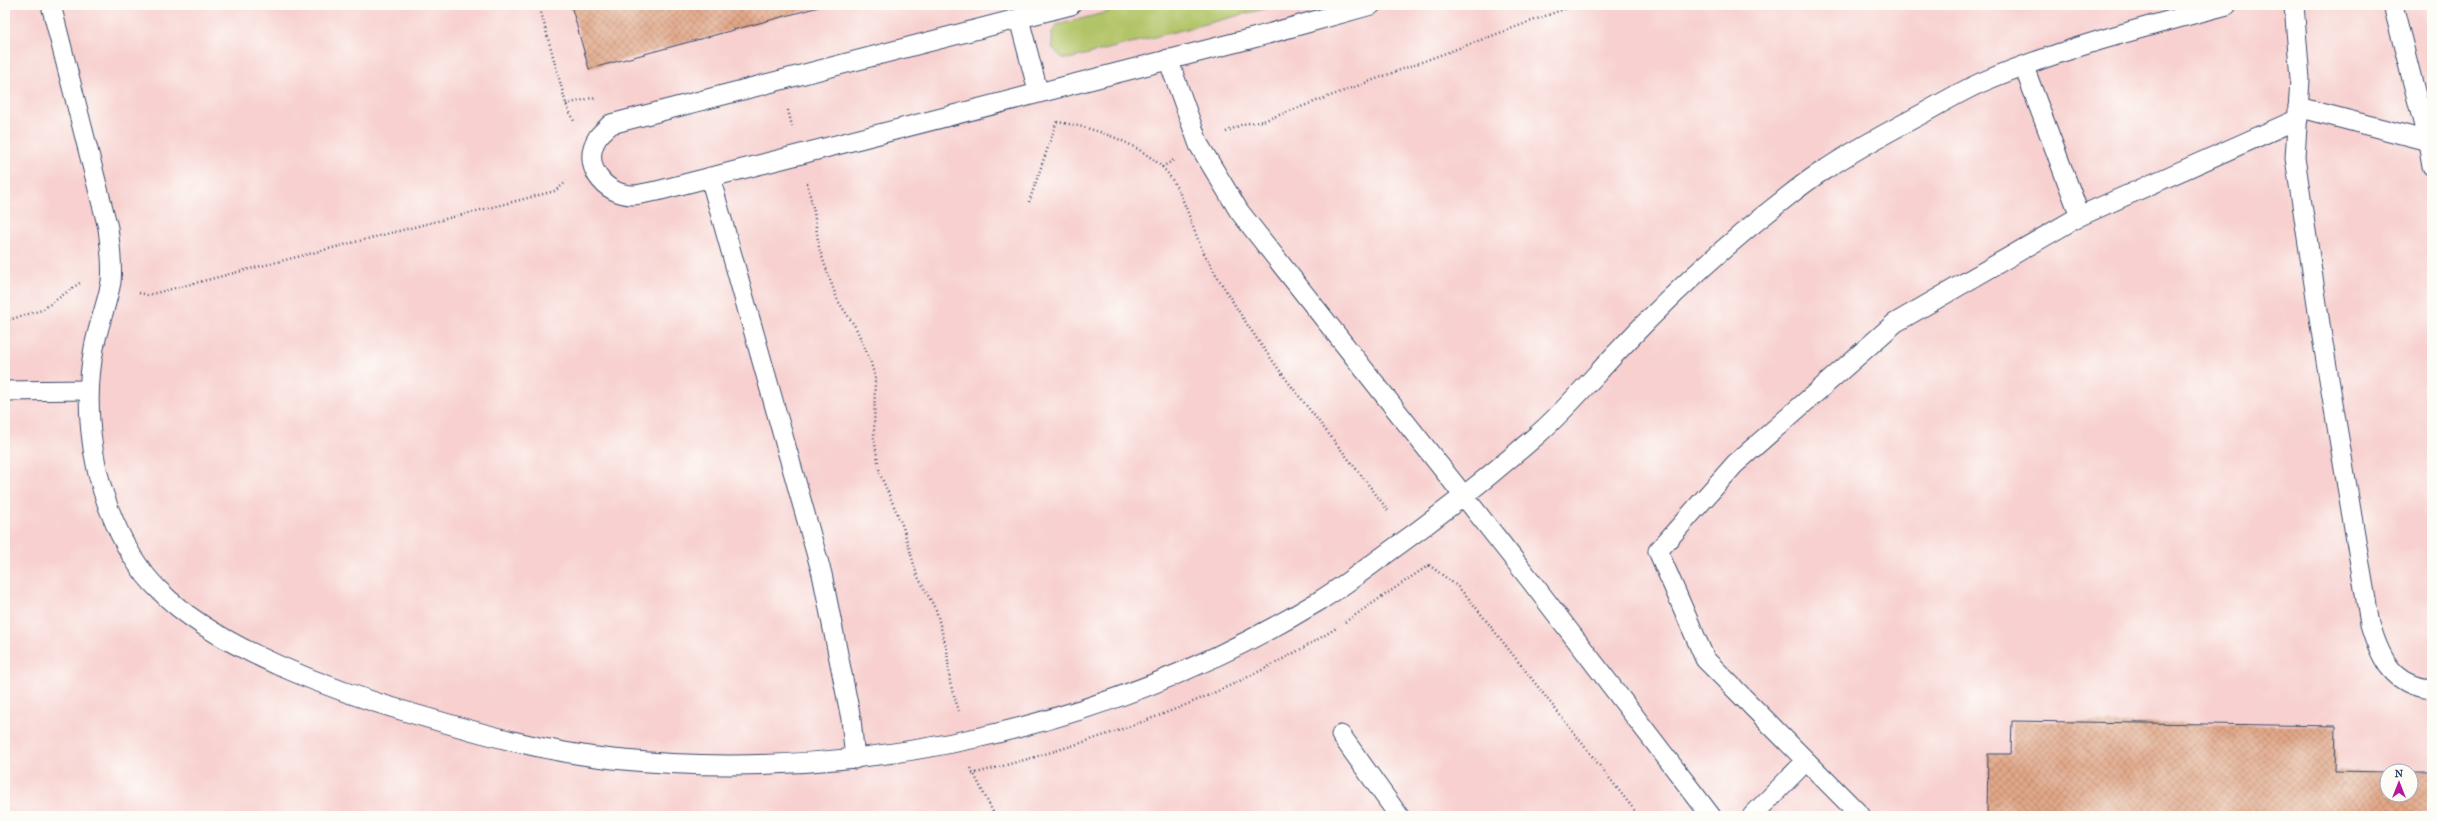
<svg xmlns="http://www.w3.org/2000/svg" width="2437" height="821" viewBox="0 0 2437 821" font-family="'IM FELL French Canon',serif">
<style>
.built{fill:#f7d0cf;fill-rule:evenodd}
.grass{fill:#b2c468;stroke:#667a63}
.building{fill:url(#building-cross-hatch)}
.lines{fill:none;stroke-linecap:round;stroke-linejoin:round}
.lane-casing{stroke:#39496c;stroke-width:21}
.path{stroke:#39496c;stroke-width:2.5;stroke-dasharray:1 3;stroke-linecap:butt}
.lane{stroke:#fff;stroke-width:19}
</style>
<defs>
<pattern id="building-cross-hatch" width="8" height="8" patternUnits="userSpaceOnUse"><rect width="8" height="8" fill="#e2a788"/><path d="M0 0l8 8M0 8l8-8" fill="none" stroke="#b68872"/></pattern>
</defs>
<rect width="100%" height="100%" fill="#fdfcf7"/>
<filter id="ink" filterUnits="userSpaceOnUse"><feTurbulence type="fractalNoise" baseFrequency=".025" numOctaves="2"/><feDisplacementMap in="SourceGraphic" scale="8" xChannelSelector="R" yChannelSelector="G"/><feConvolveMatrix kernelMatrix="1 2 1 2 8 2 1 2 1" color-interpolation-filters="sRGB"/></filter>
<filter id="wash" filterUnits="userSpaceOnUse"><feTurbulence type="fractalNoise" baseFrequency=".012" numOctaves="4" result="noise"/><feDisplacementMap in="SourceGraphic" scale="16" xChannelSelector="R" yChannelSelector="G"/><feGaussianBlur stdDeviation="0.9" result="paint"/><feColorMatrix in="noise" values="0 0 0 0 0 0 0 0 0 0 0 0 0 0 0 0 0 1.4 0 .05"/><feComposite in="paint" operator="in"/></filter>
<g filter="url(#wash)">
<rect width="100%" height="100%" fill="#e6dfba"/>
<!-- built -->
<path class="built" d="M5 5H2432V816H5ZM2387 771H2411V795H2387Z"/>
<!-- grass -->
<path class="grass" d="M1135 5H1279L1069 59 1062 58 1052 47V32L1057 25Z"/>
<g id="blocks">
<!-- building -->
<g class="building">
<path d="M571 5H826L589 69Z"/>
<path d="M2012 721 2336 726 2335 771 2387 772V795H2411V772H2432V816H1987L1988 754H2011Z"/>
</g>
</g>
</g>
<g filter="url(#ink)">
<use href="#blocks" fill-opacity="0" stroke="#39496c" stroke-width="1"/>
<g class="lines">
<defs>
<g id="lane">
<path d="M51 5 108 228C110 246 113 264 111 282 107 304 98 326 94 348 84 400 90 460 109 509 120 537 137 569 159 590 215 648 337 692 414 714 479 733 545 752 613 759 857 784 1109 729 1319 601 1342 587 1364 570 1386 554 1438 517 1488 478 1536 436 1566 410 1593 377 1621 348 1671 295 1724 246 1782 201 1796 190 1810 178 1826 169 1856 149 1888 132 1920 115 1940 104 1960 92 1980 83 2060 49 2144 27 2227 5"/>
<path d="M1071 5 611 124C607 128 601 133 598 137 580 164 604 195 633 195 641 195 649 192 657 191L1257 37 1371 5"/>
<path d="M2294 5 2300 79 2295 158 2322 337 2370 624C2380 658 2393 686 2432 689"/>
<path d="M2393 5 2428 142 2432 166"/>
<path d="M1019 19 1038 91"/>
<path d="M1168 59 1199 145 1239 211 1531 581 1711 816"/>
<path d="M2024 67 2080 216"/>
<path d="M2298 107 2432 142"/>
<path d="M710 177 822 574 851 719 855 759"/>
<path d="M5 391 89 390"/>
<path d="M1341 735 1399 816"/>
<path d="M1752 816 1806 761"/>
<path d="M1861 816 1705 659 1658 551 1735 464 1895 323 2080 216 2298 119"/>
</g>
</defs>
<!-- lane casing -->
<use href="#lane" class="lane-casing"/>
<!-- path -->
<g class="path">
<path d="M539 5 566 104 574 121"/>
<path d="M566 104 596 97"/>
<path d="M788 110 792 126"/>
<path d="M1057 122C1092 127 1134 141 1161 166 1181 184 1190 222 1201 247 1211 268 1224 287 1236 307 1281 379 1339 444 1389 512"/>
<path d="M1226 132 1243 124 1263 121 1564 9 1562 5"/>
<path d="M1162 167 1174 160"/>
<path d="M807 183 814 212 819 248 833 288 838 301 856 328 870 360 875 377 874 438 880 474 903 527 917 575 936 610 947 650 950 683 959 711"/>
<path d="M1029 202 1057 121"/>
<path d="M139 293 148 295 555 191 565 183V178"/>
<path d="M5 321 42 310 81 282"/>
<path d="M1429 565 1457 586 1470 600 1639 816"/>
<path d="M1345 622 1429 565"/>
<path d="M971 768 995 816"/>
<path d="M972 774C1101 741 1225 698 1338 627"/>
</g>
<!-- lane -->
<use href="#lane" class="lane"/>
</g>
</g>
<!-- margin -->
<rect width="2437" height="821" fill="none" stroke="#fdfcf7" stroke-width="20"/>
<!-- north arrow -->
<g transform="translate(2399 783)"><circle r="19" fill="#fdfcf7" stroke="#a3aaba"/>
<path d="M0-3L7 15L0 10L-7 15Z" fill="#b5179e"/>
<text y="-6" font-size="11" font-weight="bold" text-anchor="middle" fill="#1b2f5e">N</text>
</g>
</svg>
